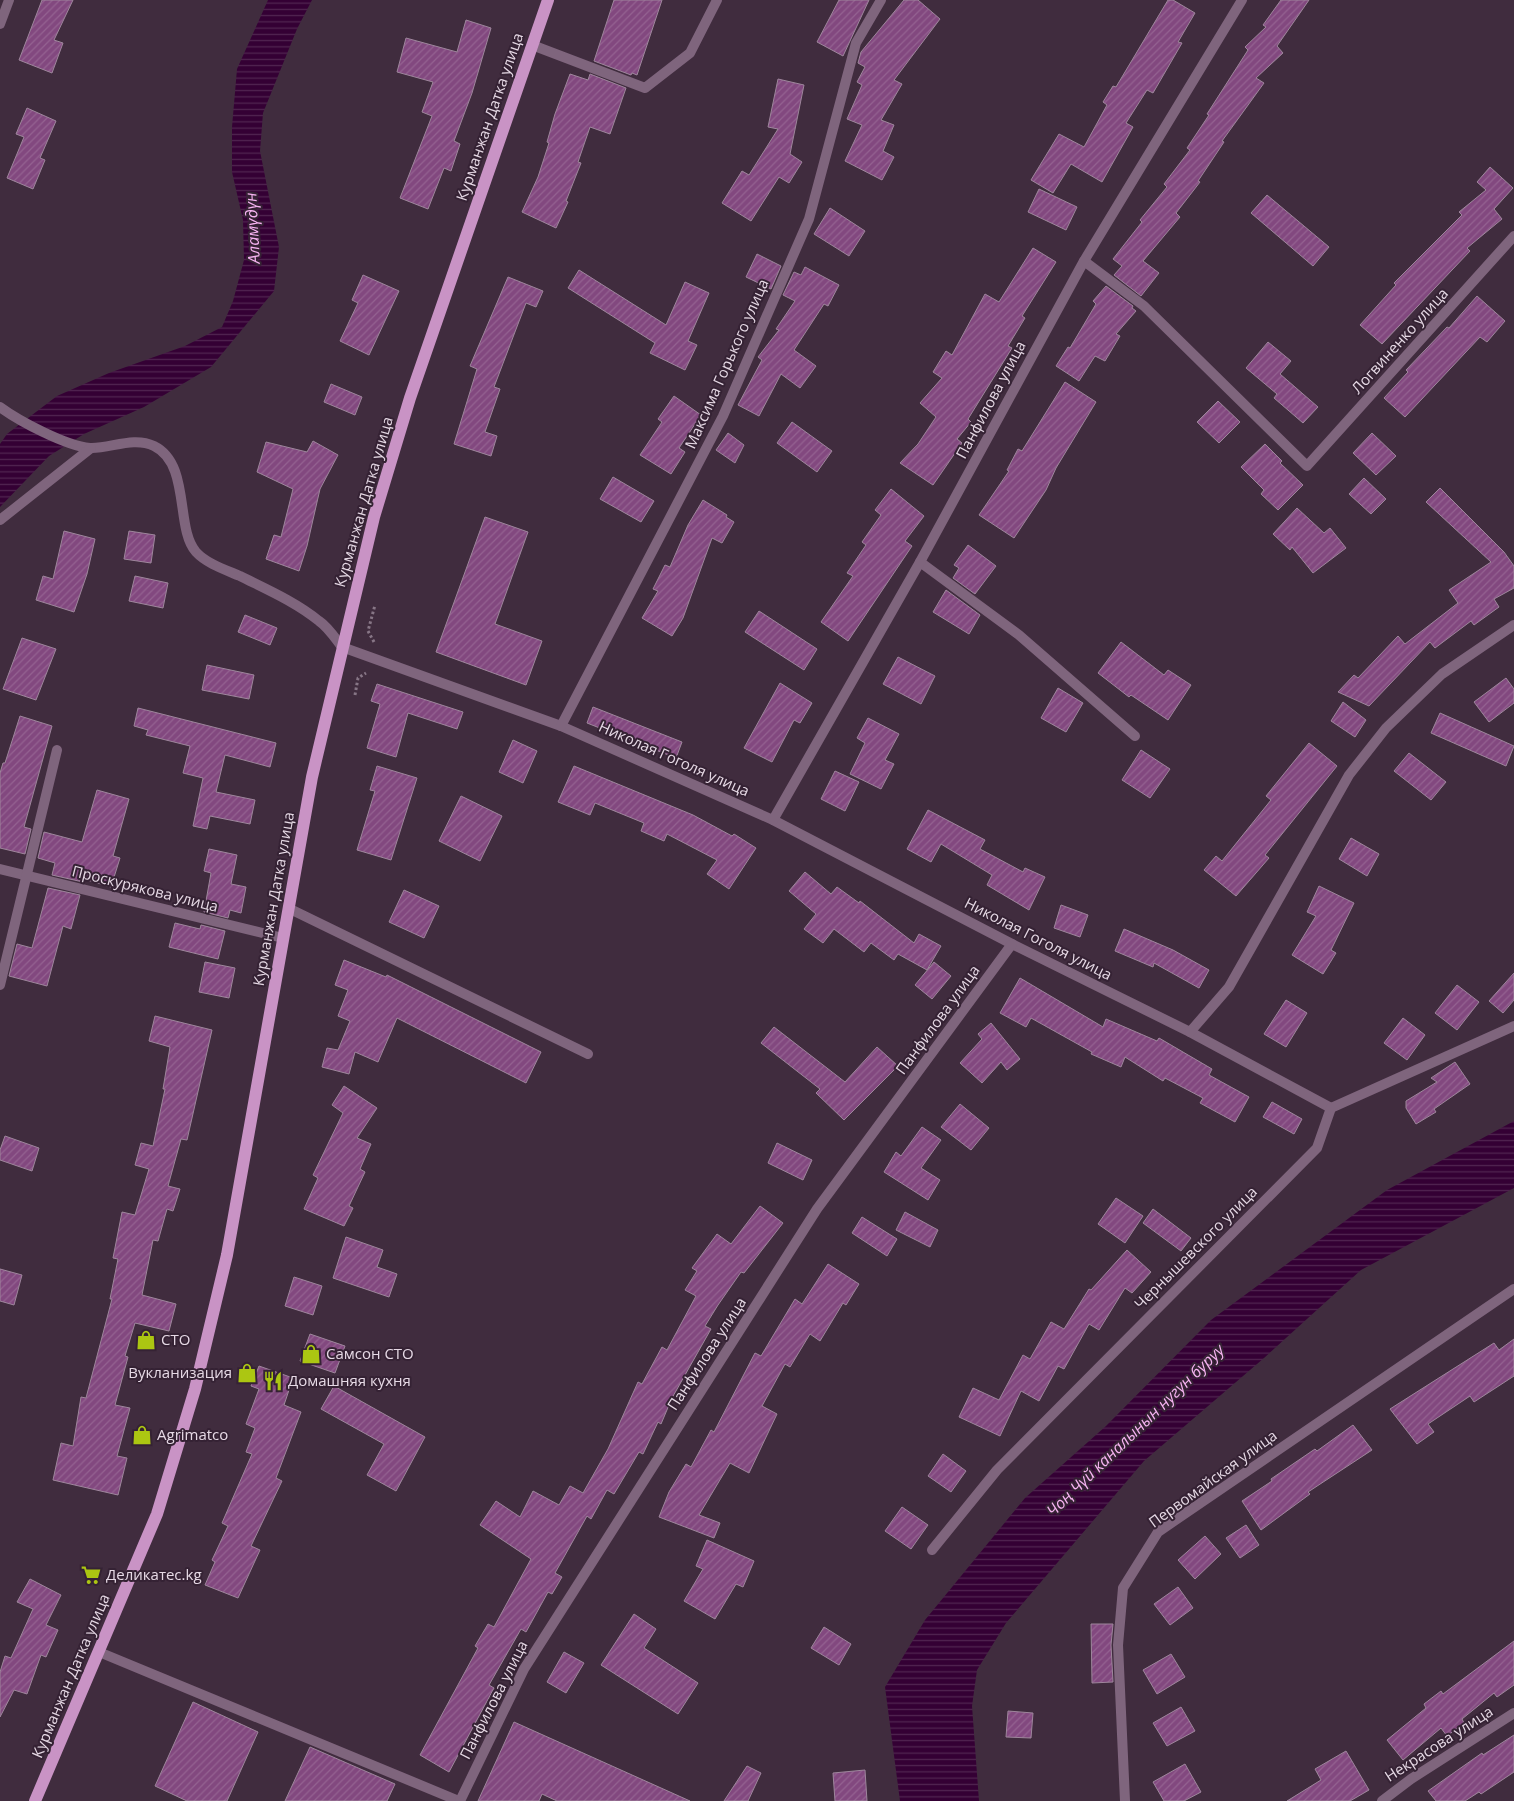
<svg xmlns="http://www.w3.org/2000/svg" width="1514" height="1801" viewBox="0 0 1514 1801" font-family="'Open Sans',sans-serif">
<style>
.water{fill:url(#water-rules)}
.building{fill:url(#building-hatch);stroke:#9e869c}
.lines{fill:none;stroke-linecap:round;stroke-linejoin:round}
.path{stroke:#877686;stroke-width:3;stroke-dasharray:2.5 2.5;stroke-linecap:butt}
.service{stroke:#7f657d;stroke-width:10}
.minor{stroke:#7f657d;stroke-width:10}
.primary{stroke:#c993c5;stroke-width:12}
.labels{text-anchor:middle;stroke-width:4;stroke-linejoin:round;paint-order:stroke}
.street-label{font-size:15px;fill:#e6d9e5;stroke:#352234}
.poi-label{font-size:15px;fill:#e6d9e5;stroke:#352234;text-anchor:start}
.water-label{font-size:16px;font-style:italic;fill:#f6b3f1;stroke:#352234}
</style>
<defs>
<pattern id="water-rules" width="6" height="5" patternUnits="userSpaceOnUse" patternTransform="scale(1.25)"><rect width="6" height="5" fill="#340034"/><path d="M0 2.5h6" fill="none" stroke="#512551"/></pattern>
<pattern id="building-hatch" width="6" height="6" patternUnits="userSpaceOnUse" patternTransform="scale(1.25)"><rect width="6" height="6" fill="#82487f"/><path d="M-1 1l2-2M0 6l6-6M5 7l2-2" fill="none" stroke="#946291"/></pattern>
</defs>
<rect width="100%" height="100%" fill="#402c3e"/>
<!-- water -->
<g class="water">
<path d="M268 0H312L297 29 263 113 260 151 279 247 274 291 211 367 144 407 84 434 49 456 0 507V444L7 434 57 396 109 373 185 346 222 327 233 301 244 260 243 220 232 172V127L237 69Z"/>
<path d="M1514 1121V1188L1361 1270 1264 1358 1144 1461 1006 1623 977 1670 972 1706 979 1801H900L885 1687 925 1620 1025 1498 1106 1426 1211 1320 1387 1190Z"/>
</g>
<!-- building -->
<g class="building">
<path d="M42 0H73L54 40 63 43 52 73 19 60Z"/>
<path d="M614 0H662L637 75 632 73 631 75 594 61Z"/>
<path d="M839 0H869L843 56 817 42Z"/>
<path d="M904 0H918L940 19 894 80 902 84 881 120 894 125 883 151 894 157 882 180 845 161 862 125 847 119 862 85 857 82 865 67 858 63 861 52Z"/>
<path d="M1168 0H1173L1195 13 1178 42 1182 43 1153 93 1147 90 1126 123 1133 127 1102 182 1071 164 1053 193 1031 180 1059 134 1084 147 1107 105 1103 102 1113 86 1116 87Z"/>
<path d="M1281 0H1309L1277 46 1283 53 1256 78 1264 83 1222 141 1224 142 1198 181 1200 182 1176 213 1180 217 1143 261 1159 273 1141 296 1114 275 1122 266 1113 259 1142 222 1140 220 1167 187 1164 184 1190 150 1187 148 1209 115 1207 114 1248 50 1245 47 1266 27 1263 25Z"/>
<path d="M466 20 491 28 472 93 454 141 460 144 451 171 444 168 428 209 400 198 432 116 422 112 433 82 397 72 406 38 457 52Z"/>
<path d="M570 74 588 80 590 74 626 88 610 134 590 127 578 162 581 163 566 201 568 202 556 228 522 212 538 177 549 143 547 142 555 114Z"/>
<path d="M778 79 804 85 790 154 802 162 789 183 779 177 751 221 722 203 742 171 749 175 778 129 768 127Z"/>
<path d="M27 108 56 121 40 158 45 160 33 189 7 178 24 137 16 134Z"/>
<path d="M1490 167 1513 188 1494 209 1502 219 1467 248 1470 251 1382 344 1360 325 1396 285 1394 283 1462 215 1459 212 1486 190 1477 182Z"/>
<path d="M1039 189 1077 207 1066 230 1028 212Z"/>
<path d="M1267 195 1329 247 1313 266 1251 213Z"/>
<path d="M830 208 865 231 849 256 814 234Z"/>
<path d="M1033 248 1056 262 1022 316 1025 318 1008 346 1012 348 968 419 971 422 957 439 962 443 933 485 900 463 918 444 936 417 920 403 942 378 933 372 946 351 952 355 985 294 999 302Z"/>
<path d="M757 254 781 266 771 289 746 277Z"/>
<path d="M805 267 839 285 828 306 824 304 794 350 816 366 800 388 781 374 759 416 738 405 762 360 758 357 779 330 776 329 795 301 783 295 794 272 801 275Z"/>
<path d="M579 270 666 325 685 282 709 293 688 341 697 345 685 370 650 353 655 343 568 288Z"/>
<path d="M363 275 399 291 369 355 340 341 358 303 352 300Z"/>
<path d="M508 277 543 291 536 307 526 303 494 387 500 389 485 432 497 436 491 456 454 444 477 369 470 366Z"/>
<path d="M1106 286 1133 306 1132 308 1136 311 1116 334 1120 336 1105 361 1095 356 1079 381 1056 366 1068 347 1070 348 1096 304 1093 301Z"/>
<path d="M1477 296 1505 321 1487 342 1480 337 1405 417 1384 398 1408 372 1406 370 1447 327 1449 328Z"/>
<path d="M1268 342 1291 361 1280 374 1318 407 1303 423 1274 398 1277 394 1246 368Z"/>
<path d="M1065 382 1096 402 1056 468 1046 490 1014 538 979 515 1009 471 1007 470 1018 449 1022 451Z"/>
<path d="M331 384 362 397 355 415 324 402Z"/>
<path d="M674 396 701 415 679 448 685 452 671 474 640 455 662 422 658 419Z"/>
<path d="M1218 401 1240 422 1219 443 1197 422Z"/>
<path d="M792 422 832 451 817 472 777 443Z"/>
<path d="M728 433 744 445 735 463 716 450Z"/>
<path d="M1372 433 1396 456 1376 475 1353 453Z"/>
<path d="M313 441 338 455 320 489 307 546 299 571 266 559 274 535 281 537 293 489 257 472 266 442 307 452Z"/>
<path d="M1265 444 1282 461 1280 463 1303 485 1278 510 1261 494 1264 490 1241 467Z"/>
<path d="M613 477 654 501 641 522 600 499Z"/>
<path d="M1364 478 1386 499 1371 514 1349 494Z"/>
<path d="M1440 488 1504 552 1514 566V588L1494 599 1499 607 1474 625 1471 621 1435 648 1430 642 1369 706 1338 692 1354 675 1358 678 1398 636 1405 644 1458 603 1449 590 1491 562 1426 502Z"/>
<path d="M891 489 924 516 905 541 912 546 848 641 821 622 853 576 847 573 866 545 862 542 881 515 875 510Z"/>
<path d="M703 500 727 515 726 517 734 522 722 543 712 538 683 618 672 636 642 618 658 591 653 589 665 565 670 567 688 525Z"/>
<path d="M1297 508 1324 533 1330 528 1346 548 1313 573 1292 547 1290 550 1273 534Z"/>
<path d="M485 517 528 532 495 624 542 641 526 685 436 652Z"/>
<path d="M64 531 95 539 87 574 74 612 36 600 43 576 53 579Z"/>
<path d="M129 531 155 535 151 563 124 559Z"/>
<path d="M968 545 996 566 975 594 953 578 959 568 954 565Z"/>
<path d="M135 576 168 583 163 608 129 601Z"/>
<path d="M946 590 980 615 969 634 933 612Z"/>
<path d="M759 611 817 649 804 670 745 632Z"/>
<path d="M245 615 277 628 270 645 238 632Z"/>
<path d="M22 638 56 649 36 700 3 689Z"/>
<path d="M1121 642 1164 675 1168 670 1191 685 1168 720 1131 695 1129 697 1098 673Z"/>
<path d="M898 657 935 676 921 704 883 684Z"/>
<path d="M207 665 254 675 249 699 202 690Z"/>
<path d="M1506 678 1514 689V703L1489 722 1474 702Z"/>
<path d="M780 683 812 703 800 723 794 720 772 762 744 748Z"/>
<path d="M377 684 463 712 457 729 408 713 396 757 367 748 380 704 371 701Z"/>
<path d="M1058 688 1083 703 1066 732 1041 718Z"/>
<path d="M1343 702 1366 720 1355 737 1331 721Z"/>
<path d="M593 707 682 742 676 758 587 723Z"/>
<path d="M138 708 276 743 270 767 225 755 216 792 255 800 250 824 210 816 207 829 193 826 203 778 183 773 190 746 146 735 148 730 134 726Z"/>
<path d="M1440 713 1514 746 1506 766 1431 733Z"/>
<path d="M20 716 52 726 24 827 31 829 25 854 0 848V773L3 763H5Z"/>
<path d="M868 718 899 734 885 760 894 764 881 789 850 774 865 743 857 738Z"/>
<path d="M513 740 537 751 523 783 499 772Z"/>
<path d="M1309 743 1337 766 1265 855 1269 858 1236 896 1204 870 1216 856 1222 861 1271 800 1266 796Z"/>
<path d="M1141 750 1170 769 1150 798 1122 780Z"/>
<path d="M1409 753 1446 782 1431 800 1394 771Z"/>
<path d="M377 766 417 778 391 860 357 850 375 791 370 790Z"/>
<path d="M574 766 693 815 732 836 734 834 756 848 729 889 707 874 717 860 667 834 664 841 641 831 644 823 595 803 590 815 558 802Z"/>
<path d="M835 771 859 782 845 811 821 799Z"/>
<path d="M97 790 129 799 113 856 120 858 111 887 84 879 83 882 52 875 55 863 38 858 44 832 82 842Z"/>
<path d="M461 796 502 816 480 861 439 841Z"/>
<path d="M928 810 985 840 980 849 1023 872 1025 868 1045 877 1029 910 987 885 992 875 941 844 931 862 907 849Z"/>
<path d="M1351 838 1379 854 1367 876 1339 859Z"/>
<path d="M209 849 237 855 231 884 246 887 241 913 230 910 228 918 204 912 211 873 204 871Z"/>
<path d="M805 872 831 894 837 887 859 903 860 901 914 943 919 934 941 946 927 970 898 954 894 960 871 943 864 952 834 929 823 943 804 929 816 914 789 891Z"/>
<path d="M1319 886 1354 903 1331 950 1336 953 1323 974 1292 955 1316 916 1307 912Z"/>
<path d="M48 888 80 895 71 929 63 926 47 986 9 976 17 944 32 948Z"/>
<path d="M404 890 439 906 424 938 389 922Z"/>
<path d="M1061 905 1088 915 1080 937 1054 928Z"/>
<path d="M175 923 200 929 201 925 225 931 218 959 169 947Z"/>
<path d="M1124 929 1173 950 1209 970 1199 988 1154 963 1153 967 1115 951Z"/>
<path d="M344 960 386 977 387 975 541 1052 526 1083 397 1018 378 1062 355 1052 349 1074 322 1067 327 1048 338 1050 350 1021 338 1016 348 990 335 985Z"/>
<path d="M205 962 235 968 229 998 199 992Z"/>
<path d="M934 962 951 976 932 999 915 985Z"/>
<path d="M1514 973V1000L1503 1013 1489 1001Z"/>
<path d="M1020 978 1103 1027 1106 1019 1157 1041 1159 1038 1212 1069 1209 1075 1249 1097 1235 1122 1200 1103 1203 1098 1165 1078 1163 1081 1125 1057 1121 1067 1091 1054 1092 1052 1031 1018 1026 1027 1000 1013Z"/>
<path d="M1457 985 1479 1002 1457 1030 1435 1013Z"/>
<path d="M1286 1000 1307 1013 1286 1047 1264 1034Z"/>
<path d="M155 1016 212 1030 187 1140 181 1139 168 1186 180 1189 173 1211 167 1209 158 1241 153 1240 142 1295 176 1304 169 1331 135 1323 125 1356 128 1357 115 1405 130 1408 117 1456 127 1458 118 1495 53 1480 61 1443 73 1446 81 1397 86 1398 112 1299H110L118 1259 113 1258 122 1212 135 1215 149 1169 135 1165 141 1143 153 1146 165 1089H163L170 1047 149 1041Z"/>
<path d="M1403 1018 1425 1035 1407 1060 1384 1043Z"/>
<path d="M991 1023 1020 1059 1007 1070 1001 1062 982 1083 960 1063 982 1039 978 1034Z"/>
<path d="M774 1027 845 1082 877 1047 898 1066 844 1120 816 1093 820 1089 761 1043Z"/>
<path d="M1455 1062 1470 1084 1434 1109 1436 1112 1416 1124 1406 1108V1101L1437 1082 1431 1078Z"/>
<path d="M344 1086 377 1108 357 1138 371 1144 360 1169 365 1172 349 1206 353 1208 344 1226 304 1209 318 1178 313 1175 343 1113 332 1105Z"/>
<path d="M1272 1102 1302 1119 1294 1134 1263 1117Z"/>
<path d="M960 1104 989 1128 971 1150 941 1127Z"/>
<path d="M922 1127 941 1140 921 1168 940 1180 928 1200 884 1172 896 1152 901 1156Z"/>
<path d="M5 1136 39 1148 32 1171 0 1160V1150Z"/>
<path d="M777 1143 812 1160 803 1180 768 1163Z"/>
<path d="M1116 1198 1143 1216 1125 1243 1098 1224Z"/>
<path d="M760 1206 783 1223 744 1273 741 1272 718 1305 705 1326 711 1329 672 1398 661 1424 658 1422 643 1454 639 1452 614 1494 607 1490 591 1519 587 1516 555 1573 562 1577 552 1594 548 1592 526 1632 521 1629 489 1685 494 1688 449 1772 420 1755 478 1648 475 1646 488 1624 494 1627 531 1559 480 1525 496 1501 520 1517 533 1491 559 1505 570 1486 583 1493 608 1449 638 1382 642 1384 662 1347 667 1350 696 1296 685 1290 697 1271 692 1268 717 1234 731 1244Z"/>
<path d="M1153 1209 1191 1238 1181 1251 1143 1223Z"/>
<path d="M905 1212 938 1230 930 1247 896 1230Z"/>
<path d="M862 1217 897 1239 887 1256 852 1233Z"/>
<path d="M346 1237 383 1250 377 1267 397 1274 389 1297 333 1278Z"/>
<path d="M1127 1250 1151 1272 1132 1293 1125 1288 1099 1330 1089 1324 1064 1369 1058 1366 1039 1401 1021 1391 1000 1436 959 1417 973 1388 999 1400 1023 1355 1030 1359 1051 1322 1064 1329 1089 1289 1091 1290Z"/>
<path d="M828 1264 859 1284 846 1305 843 1303 820 1341 810 1334 790 1367 785 1364 762 1406 777 1414 749 1473 730 1463 699 1515 720 1523 714 1538 659 1517 669 1492 686 1464 691 1467 711 1430 714 1432 755 1353 761 1356 795 1299 802 1304Z"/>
<path d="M0 1269 22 1275 14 1305 0 1301Z"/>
<path d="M294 1277 322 1286 313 1315 285 1306Z"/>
<path d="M310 1334 345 1346 335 1373 300 1361Z"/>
<path d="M1514 1339V1376L1474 1402 1470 1396 1428 1424 1434 1432 1417 1444 1390 1409 1494 1343 1499 1350Z"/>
<path d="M259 1366 293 1378 284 1405 301 1412 276 1478 282 1481 251 1546 260 1550 238 1598 205 1585 215 1562 212 1560 228 1526 222 1523 252 1454 246 1452 255 1428 246 1424 259 1389 251 1386Z"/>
<path d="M334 1386 425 1437 396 1491 367 1475 384 1444 321 1409Z"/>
<path d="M1353 1425 1372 1450 1308 1492 1310 1494 1261 1530 1242 1501 1272 1481 1271 1479 1315 1449 1317 1451Z"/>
<path d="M943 1454 966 1471 951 1492 928 1476Z"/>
<path d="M902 1507 928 1525 911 1549 885 1531Z"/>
<path d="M1246 1525 1259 1545 1240 1558 1226 1538Z"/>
<path d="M1205 1536 1221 1554 1195 1579 1178 1560Z"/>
<path d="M707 1540 754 1561 743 1587 736 1584 715 1619 684 1601 703 1569 696 1566Z"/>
<path d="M30 1579 61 1595 46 1625 58 1630 46 1657 41 1655 27 1694 14 1690 0 1717V1672L5 1656 11 1658 33 1609 17 1602Z"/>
<path d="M1178 1587 1193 1608 1170 1625 1154 1604Z"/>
<path d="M634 1614 656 1629 644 1648 698 1683 678 1714 601 1665Z"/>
<path d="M1091 1624H1113L1111 1645 1113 1682 1092 1683Z"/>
<path d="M824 1627 851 1644 839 1665 811 1648Z"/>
<path d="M1514 1641V1685L1497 1697 1494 1693 1462 1719 1464 1723 1447 1736 1441 1728 1403 1760 1387 1740 1426 1708 1424 1704 1441 1691 1443 1694Z"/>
<path d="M564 1652 584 1663 566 1693 547 1682Z"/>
<path d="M1171 1654 1185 1677 1157 1694 1143 1670Z"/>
<path d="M193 1702 258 1732 227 1801H187L155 1786Z"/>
<path d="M1181 1707 1195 1731 1167 1746 1153 1723Z"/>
<path d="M1008 1711 1033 1713 1031 1738 1006 1737Z"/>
<path d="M514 1722 690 1801H557L542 1794 539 1801H478Z"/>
<path d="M1514 1735V1772L1481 1794 1479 1792 1465 1801H1436L1428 1791 1482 1753 1483 1755Z"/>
<path d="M310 1747 395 1784 387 1801H285Z"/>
<path d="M1346 1751 1369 1790 1350 1801H1287L1321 1780 1315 1769Z"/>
<path d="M1185 1764 1201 1792 1184 1801H1164L1153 1782Z"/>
<path d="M747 1766 761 1773 748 1801H724Z"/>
<path d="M865 1770 867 1801H835L833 1773Z"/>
</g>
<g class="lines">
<!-- path -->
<g class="path">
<path d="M374 642 368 631 375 605"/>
<path d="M355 695 358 678 366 673"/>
</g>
<!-- service -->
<g class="service">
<path d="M532 45 645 88 690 53 717 0"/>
<path d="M920 562 1019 635 1135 736"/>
<path d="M288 908 588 1054"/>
</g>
<!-- minor -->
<g class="minor">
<path d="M0 24 9 0"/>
<path d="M1084 261 1144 306 1307 466 1514 236"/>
<path d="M0 407C19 421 66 446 90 448 110 449 133 436 154 446 191 464 175 529 196 552 207 564 226 570 240 576 266 589 296 602 319 621 328 627 335 638 342 647L561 726 773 820 1012 944 1190 1032 1331 1108"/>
<path d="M0 520 91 448"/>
<path d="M561 726 723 416 809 219 856 43 881 0"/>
<path d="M773 820 920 562 1084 261 1242 0"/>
<path d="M0 869 283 938"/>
<path d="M0 985 57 750"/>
<path d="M1190 1032 1229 987 1349 775 1386 728 1442 674 1514 625"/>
<path d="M932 1550 997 1470 1317 1148 1331 1108 1514 1026"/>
<path d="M99 1652 459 1801"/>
<path d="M460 1801 524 1669 817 1209 1012 944"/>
<path d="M1125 1801 1118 1645 1123 1588 1158 1532 1514 1289"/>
<path d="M1382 1801 1411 1779 1514 1713"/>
</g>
<!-- primary -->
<path class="primary" d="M35 1801 157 1514 195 1389 227 1255 312 777 374 517 410 398 548 0"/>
</g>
<!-- icons -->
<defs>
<symbol id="shop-bare" viewBox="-9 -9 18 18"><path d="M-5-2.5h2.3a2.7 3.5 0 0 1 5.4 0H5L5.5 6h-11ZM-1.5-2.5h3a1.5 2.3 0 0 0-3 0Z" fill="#acc612" stroke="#352234" stroke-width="2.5" paint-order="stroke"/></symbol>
<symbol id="restaurant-bare" viewBox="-9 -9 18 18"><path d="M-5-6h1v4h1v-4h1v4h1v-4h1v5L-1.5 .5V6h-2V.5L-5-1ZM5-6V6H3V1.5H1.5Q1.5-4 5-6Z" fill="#acc612" stroke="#352234" stroke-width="2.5" paint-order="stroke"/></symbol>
<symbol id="supermarket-bare" viewBox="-9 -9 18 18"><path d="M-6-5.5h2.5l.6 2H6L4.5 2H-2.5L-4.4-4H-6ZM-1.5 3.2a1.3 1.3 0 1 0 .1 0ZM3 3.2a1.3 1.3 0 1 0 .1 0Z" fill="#acc612" stroke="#352234" stroke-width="2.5" paint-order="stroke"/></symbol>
</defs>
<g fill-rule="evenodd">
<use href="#shop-bare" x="132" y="1326" width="28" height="28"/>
<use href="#shop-bare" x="297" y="1340" width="28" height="28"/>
<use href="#shop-bare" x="233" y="1359" width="28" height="28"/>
<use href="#restaurant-bare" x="259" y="1367" width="28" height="28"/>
<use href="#shop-bare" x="128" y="1421" width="28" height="28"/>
<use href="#supermarket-bare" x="77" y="1561" width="28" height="28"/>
</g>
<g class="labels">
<!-- street labels -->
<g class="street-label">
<text transform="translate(490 117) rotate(-71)" y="5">Курманжан Датка улица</text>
<text transform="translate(1400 341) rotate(-48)" y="5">Логвиненко улица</text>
<text transform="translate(727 364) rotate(-66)" y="5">Максима Горького улица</text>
<text transform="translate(991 400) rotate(-62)" y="5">Панфилова улица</text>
<text transform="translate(364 502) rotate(-74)" y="5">Курманжан Датка улица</text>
<text transform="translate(674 759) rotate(24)" y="5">Николая Гоголя улица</text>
<text transform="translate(145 889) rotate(14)" y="5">Проскурякова улица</text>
<text transform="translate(274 899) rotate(-80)" y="5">Курманжан Датка улица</text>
<text transform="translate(1038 939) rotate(27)" y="5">Николая Гоголя улица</text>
<text transform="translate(938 1020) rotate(-54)" y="5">Панфилова улица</text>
<text transform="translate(1196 1248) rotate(-45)" y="5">Чернышевского улица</text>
<text transform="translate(707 1354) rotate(-57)" y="5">Панфилова улица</text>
<text transform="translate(1213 1479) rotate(-36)" y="5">Первомайская улица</text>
<text transform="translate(71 1676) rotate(-67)" y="5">Курманжан Датка улица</text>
<text transform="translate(494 1700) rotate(-63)" y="5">Панфилова улица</text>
<text transform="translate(1439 1744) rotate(-33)" y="5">Некрасова улица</text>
</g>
<!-- poi labels -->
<g class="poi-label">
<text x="161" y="1345">СТО</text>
<text x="326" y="1359">Самсон СТО</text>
<text x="232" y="1378" text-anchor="end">Вукланизация</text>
<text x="288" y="1386">Домашняя кухня</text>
<text x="157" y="1440">Agrimatco</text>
<text x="106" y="1580">Деликатес.kg</text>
</g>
<!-- water labels -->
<g class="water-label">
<text transform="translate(252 228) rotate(-93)" y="6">Аламүдүн</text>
<text transform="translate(1135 1430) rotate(-44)" y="6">Чоң Чүй каналынын нугун буруу</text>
</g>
</g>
</svg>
